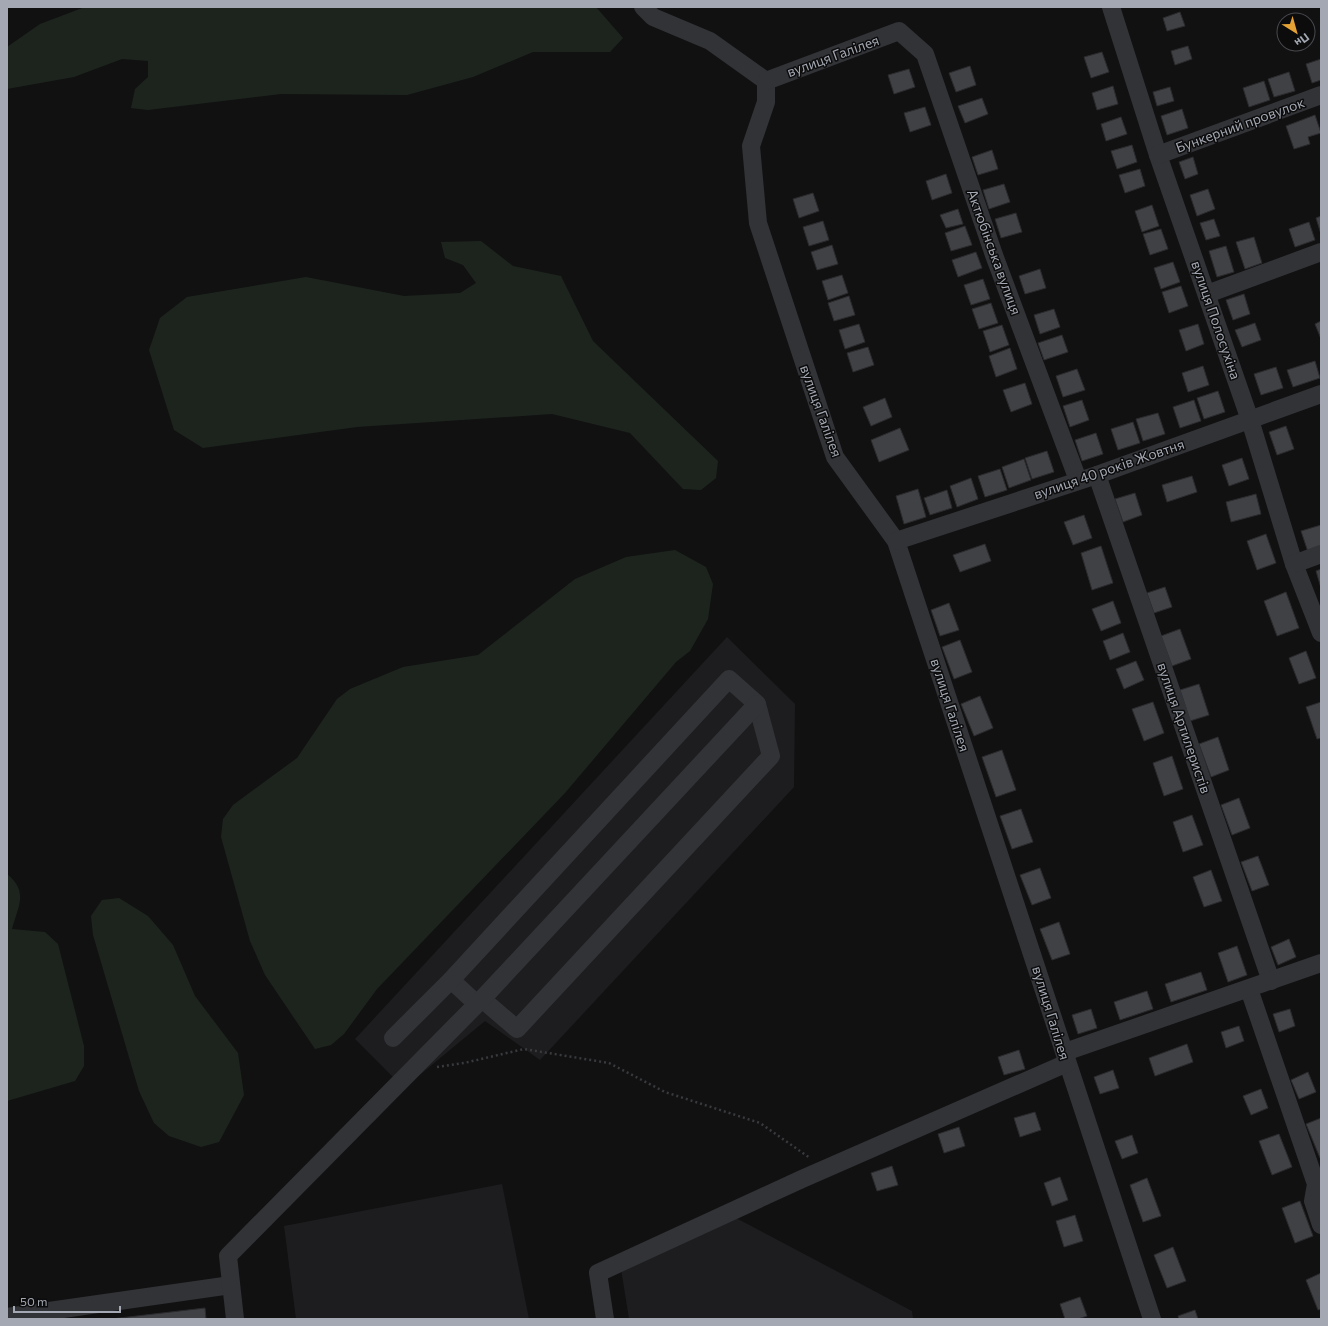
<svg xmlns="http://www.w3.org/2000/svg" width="1328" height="1326" viewBox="0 0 1328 1326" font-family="Commissioner,sans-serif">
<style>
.built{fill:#1d1d1f}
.green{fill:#1d241e}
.building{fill:#404145;stroke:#2b2b2e}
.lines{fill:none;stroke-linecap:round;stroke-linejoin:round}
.path{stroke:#383a3e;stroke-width:2.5;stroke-dasharray:2 3;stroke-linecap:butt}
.minor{stroke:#323337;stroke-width:18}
.labels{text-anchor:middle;stroke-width:3;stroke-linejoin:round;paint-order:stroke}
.street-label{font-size:14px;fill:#a3a8b2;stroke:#0c0c0d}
</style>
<rect width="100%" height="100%" fill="#111112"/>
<!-- built -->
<g class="built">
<path d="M727 637 795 704 794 787 540 1060 485 1021 404 1088 355 1039Z"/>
<path d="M502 1184 529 1319H296L284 1226Z"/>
<path d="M736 1218 912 1311 913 1319H629L621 1269Z"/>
</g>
<!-- green -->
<g class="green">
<path d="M85 7H596L623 38 610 52H533L473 77 407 95 281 94 148 110 131 108 135 89 148 77V61L122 59 74 77 7 89V47L40 24Z"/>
<path d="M481 241 513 266 561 276 593 341 718 461 716 478 701 490 683 489 630 433 552 414 357 427 203 448 174 430 149 350 160 318 187 297 306 277 404 296 460 293 476 283 463 265 445 258 441 242Z"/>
<path d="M675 550 706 567 713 584 708 619 690 651 676 662 565 793 377 989 344 1034 331 1045 315 1049 265 975 250 941 221 837 223 819 233 805 297 758 337 699 350 689 403 667 478 655 575 579 626 557Z"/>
<path d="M7 874C29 892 18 906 12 929L45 932 58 944 84 1046V1066L75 1081 7 1101Z"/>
<path d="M119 898 148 916 173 945 195 996 238 1053 244 1095 219 1142 201 1147 169 1136 154 1123 139 1091 93 935 91 916 102 900Z"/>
</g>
<!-- building -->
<g class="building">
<path d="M1180 12 1185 26 1167 31 1163 18Z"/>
<path d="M1188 46 1192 59 1175 65 1171 51Z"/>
<path d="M1102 52 1109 72 1091 78 1084 57Z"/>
<path d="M1321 59V80L1312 83 1306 64Z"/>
<path d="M970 66 976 85 956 92 949 73Z"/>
<path d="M909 69 915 87 894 94 888 75Z"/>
<path d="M1289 72 1295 91 1274 97 1268 79Z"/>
<path d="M1264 81 1270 100 1249 107 1243 88Z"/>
<path d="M1113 86 1118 104 1097 110 1092 93Z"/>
<path d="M1170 87 1174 101 1157 106 1153 92Z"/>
<path d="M982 98 988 114 965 123 958 106Z"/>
<path d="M925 107 931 125 910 132 904 113Z"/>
<path d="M1182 109 1188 128 1167 135 1161 116Z"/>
<path d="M1315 115 1321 133 1308 137 1310 144 1294 149 1286 126Z"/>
<path d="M1121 117 1127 134 1106 141 1101 124Z"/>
<path d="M1132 145 1137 162 1117 169 1111 151Z"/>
<path d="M992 150 998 169 978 175 972 157Z"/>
<path d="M1193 157 1198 174 1185 179 1179 162Z"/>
<path d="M1140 169 1145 186 1125 193 1119 175Z"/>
<path d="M946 174 952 193 932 200 926 181Z"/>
<path d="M1004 184 1010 202 989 209 983 190Z"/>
<path d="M1208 189 1215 209 1197 216 1190 195Z"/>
<path d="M813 193 819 211 799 218 793 199Z"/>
<path d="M1152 205 1159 226 1142 232 1135 211Z"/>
<path d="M958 209 963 224 946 228 940 215Z"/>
<path d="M1016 213 1022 232 1001 238 995 219Z"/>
<path d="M1321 216V234L1316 218Z"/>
<path d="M1214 219 1220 236 1206 240 1200 223Z"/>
<path d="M823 221 829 240 809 246 803 227Z"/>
<path d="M1309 222 1315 240 1295 247 1289 229Z"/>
<path d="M965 226 972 245 951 251 945 233Z"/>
<path d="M1161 229 1168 249 1150 255 1143 234Z"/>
<path d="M1254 237 1262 263 1245 269 1236 242Z"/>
<path d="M832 245 838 264 817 270 811 252Z"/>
<path d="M1226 246 1234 272 1217 277 1209 251Z"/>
<path d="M976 252 982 268 958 277 952 260Z"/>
<path d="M1173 262 1180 282 1161 289 1154 268Z"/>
<path d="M1040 269 1046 288 1025 294 1019 276Z"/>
<path d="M842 275 848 293 828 300 822 281Z"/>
<path d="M983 279 990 299 971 305 964 285Z"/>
<path d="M1181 286 1188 306 1169 313 1162 292Z"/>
<path d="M1244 294 1250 314 1233 320 1226 300Z"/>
<path d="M849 296 855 315 834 321 828 303Z"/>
<path d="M991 303 998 323 979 329 972 309Z"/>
<path d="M1054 309 1060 327 1040 334 1034 315Z"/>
<path d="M1321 321V339L1315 324Z"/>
<path d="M1255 323 1261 340 1242 347 1235 330Z"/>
<path d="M859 324 865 342 845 349 839 330Z"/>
<path d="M1198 324 1204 344 1186 351 1179 330Z"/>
<path d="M1002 325 1009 345 990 352 983 331Z"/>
<path d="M1062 335 1068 352 1044 360 1038 343Z"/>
<path d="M868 347 874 365 853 372 847 353Z"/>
<path d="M1010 348 1017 369 996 377 989 356Z"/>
<path d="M1315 361 1320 378 1293 387 1287 370Z"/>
<path d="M1203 366 1209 385 1188 392 1182 373Z"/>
<path d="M1276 367 1283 388 1261 395 1254 374Z"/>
<path d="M1077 369 1085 390 1063 397 1056 376Z"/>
<path d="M1025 383 1032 404 1011 412 1003 390Z"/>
<path d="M1218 391 1225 412 1204 419 1197 398Z"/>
<path d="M885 398 892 417 871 426 863 407Z"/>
<path d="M1082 400 1089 420 1070 427 1063 406Z"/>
<path d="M1194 400 1201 421 1180 428 1173 407Z"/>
<path d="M1158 413 1165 434 1143 441 1136 419Z"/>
<path d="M1133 422 1140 443 1118 450 1111 429Z"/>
<path d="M1286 426 1294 449 1277 455 1269 432Z"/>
<path d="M900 428 909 450 879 462 871 440Z"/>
<path d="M1096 433 1103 454 1082 461 1075 440Z"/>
<path d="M1047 451 1054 472 1032 479 1025 458Z"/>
<path d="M1242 458 1249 479 1229 486 1222 465Z"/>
<path d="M1024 459 1031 480 1009 488 1002 467Z"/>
<path d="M1000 469 1007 490 985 497 978 476Z"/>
<path d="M1192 476 1197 492 1167 502 1162 485Z"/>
<path d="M971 478 978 499 957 507 950 486Z"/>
<path d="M918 489 926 517 904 524 896 496Z"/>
<path d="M947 490 952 508 930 515 924 498Z"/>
<path d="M1135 493 1142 515 1123 522 1115 499Z"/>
<path d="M1256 494 1261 514 1231 522 1226 502Z"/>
<path d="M1084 515 1092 538 1073 545 1064 522Z"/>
<path d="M1321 525V548L1308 552 1301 531Z"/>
<path d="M1266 534 1276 563 1257 570 1247 541Z"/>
<path d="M985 544 991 561 960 572 953 555Z"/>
<path d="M1101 546 1113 583 1092 590 1081 553Z"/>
<path d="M1321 569V588L1316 571Z"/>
<path d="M1165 587 1172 607 1154 613 1147 593Z"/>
<path d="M1286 592 1299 628 1277 636 1264 601Z"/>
<path d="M1113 601 1121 623 1101 631 1092 609Z"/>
<path d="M949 603 959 630 940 636 931 610Z"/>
<path d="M1180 629 1191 659 1172 666 1161 636Z"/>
<path d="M1123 633 1130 652 1110 660 1103 641Z"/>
<path d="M960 640 972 672 954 679 942 647Z"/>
<path d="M1306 651 1316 678 1299 684 1289 658Z"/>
<path d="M1136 661 1144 680 1124 689 1116 669Z"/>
<path d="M1199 684 1209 715 1190 721 1180 690Z"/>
<path d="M980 696 993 728 974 736 961 704Z"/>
<path d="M1153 702 1164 733 1144 741 1132 709Z"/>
<path d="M1321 702V738L1317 739 1306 707Z"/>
<path d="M1218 737 1229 770 1211 777 1199 744Z"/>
<path d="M1002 750 1016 790 996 797 982 757Z"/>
<path d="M1172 756 1183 789 1164 796 1153 763Z"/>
<path d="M1239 798 1250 828 1232 835 1221 805Z"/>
<path d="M1021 809 1033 842 1012 849 1000 816Z"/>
<path d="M1192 815 1203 845 1183 852 1173 822Z"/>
<path d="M1258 856 1269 885 1252 891 1241 862Z"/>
<path d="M1040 868 1051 898 1032 905 1020 875Z"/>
<path d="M1211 870 1222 901 1204 907 1193 877Z"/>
<path d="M1059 922 1070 954 1052 960 1040 929Z"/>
<path d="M1289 939 1296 957 1278 965 1271 947Z"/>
<path d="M1237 946 1247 975 1228 982 1218 953Z"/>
<path d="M1201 972 1207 990 1171 1002 1165 984Z"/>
<path d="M1147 991 1153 1009 1120 1020 1114 1002Z"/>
<path d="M1091 1009 1097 1028 1078 1034 1072 1015Z"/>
<path d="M1290 1009 1295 1026 1279 1032 1273 1014Z"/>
<path d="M1239 1026 1244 1041 1226 1048 1221 1032Z"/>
<path d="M1187 1044 1193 1062 1155 1076 1149 1058Z"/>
<path d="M1019 1050 1025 1069 1004 1075 998 1057Z"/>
<path d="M1113 1070 1119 1088 1100 1094 1094 1077Z"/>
<path d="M1308 1072 1316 1092 1299 1099 1291 1080Z"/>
<path d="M1261 1089 1268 1108 1251 1115 1243 1096Z"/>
<path d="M1035 1112 1041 1130 1020 1137 1014 1118Z"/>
<path d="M1321 1118V1158H1320L1306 1124Z"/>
<path d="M959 1127 965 1146 944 1153 938 1134Z"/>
<path d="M1279 1134 1292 1167 1272 1175 1259 1141Z"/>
<path d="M1132 1135 1138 1153 1122 1159 1115 1141Z"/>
<path d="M892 1166 898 1185 877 1191 871 1173Z"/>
<path d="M1060 1177 1068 1200 1052 1206 1044 1183Z"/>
<path d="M1147 1178 1161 1216 1143 1222 1130 1185Z"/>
<path d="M1300 1201 1313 1236 1295 1243 1282 1208Z"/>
<path d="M1075 1215 1083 1241 1064 1247 1056 1221Z"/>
<path d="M1173 1247 1186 1281 1167 1288 1154 1255Z"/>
<path d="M1321 1273V1309L1318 1310 1306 1280Z"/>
<path d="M1080 1297 1087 1316 1078 1319H1065L1060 1304Z"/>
<path d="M205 1308 206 1319H111Z"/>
<path d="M1195 1310 1198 1319H1179L1178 1316Z"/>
</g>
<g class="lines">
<!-- path -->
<path class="path" d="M437 1067 464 1063 524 1049 609 1063 665 1092 760 1123 810 1158"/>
<!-- minor -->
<g class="minor">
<path d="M643 7 653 17 710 41 766 81V102L751 146 758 223 835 457 896 541 1152 1319"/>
<path d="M1111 7 1158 155 1250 420 1294 564 1321 633"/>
<path d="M766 81 899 31 925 54 994 255 1078 480"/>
<path d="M1158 155 1321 95"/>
<path d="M1207 294 1321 252"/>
<path d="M1097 475 1271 981"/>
<path d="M896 541 1097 475 1321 394"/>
<path d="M1294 564 1321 554"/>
<path d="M451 980 477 1004"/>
<path d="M1249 989 1316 1184 1313 1201 1321 1225"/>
<path d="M393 1038 451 980 729 679 757 704 771 756 517 1029 482 999"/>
<path d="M1065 1052 1321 963"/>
<path d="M7 1317 231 1285"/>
<path d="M235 1319 228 1256 482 999 757 704"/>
<path d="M605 1319 598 1273 802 1179 1067 1063"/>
</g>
</g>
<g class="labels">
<!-- street labels -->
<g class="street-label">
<text transform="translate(833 56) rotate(-20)" y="5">вулиця Галілея</text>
<text transform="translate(1240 125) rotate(-20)" y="5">Бункерний провулок</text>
<text transform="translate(994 252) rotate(70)" y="5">Актюбінська вулиця</text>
<text transform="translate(1216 320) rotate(71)" y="5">вулиця Полосухіна</text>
<text transform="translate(821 411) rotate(70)" y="5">вулиця Галілея</text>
<text transform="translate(1109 469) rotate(-19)" y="5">вулиця 40 років Жовтня</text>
<text transform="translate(950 705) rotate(72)" y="5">вулиця Галілея</text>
<text transform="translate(1184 728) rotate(71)" y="5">вулиця Артилеристів</text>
<text transform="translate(1051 1013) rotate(73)" y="5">вулиця Галілея</text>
</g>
</g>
<!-- border -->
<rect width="1328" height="1326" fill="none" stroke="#a3a8b2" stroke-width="16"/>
<!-- north arrow -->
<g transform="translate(1296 32) rotate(143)"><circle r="19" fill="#0c0c0d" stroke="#484a4f"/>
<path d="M0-3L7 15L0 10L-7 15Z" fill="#e5a335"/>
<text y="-6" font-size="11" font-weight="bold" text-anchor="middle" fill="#a3a8b2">Пн</text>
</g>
<!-- scale -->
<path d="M14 1306v6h106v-6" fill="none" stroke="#a3a8b2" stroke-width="2"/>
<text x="20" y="1306" font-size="12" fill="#a3a8b2" stroke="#0c0c0d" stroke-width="3" paint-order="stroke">50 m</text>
</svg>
